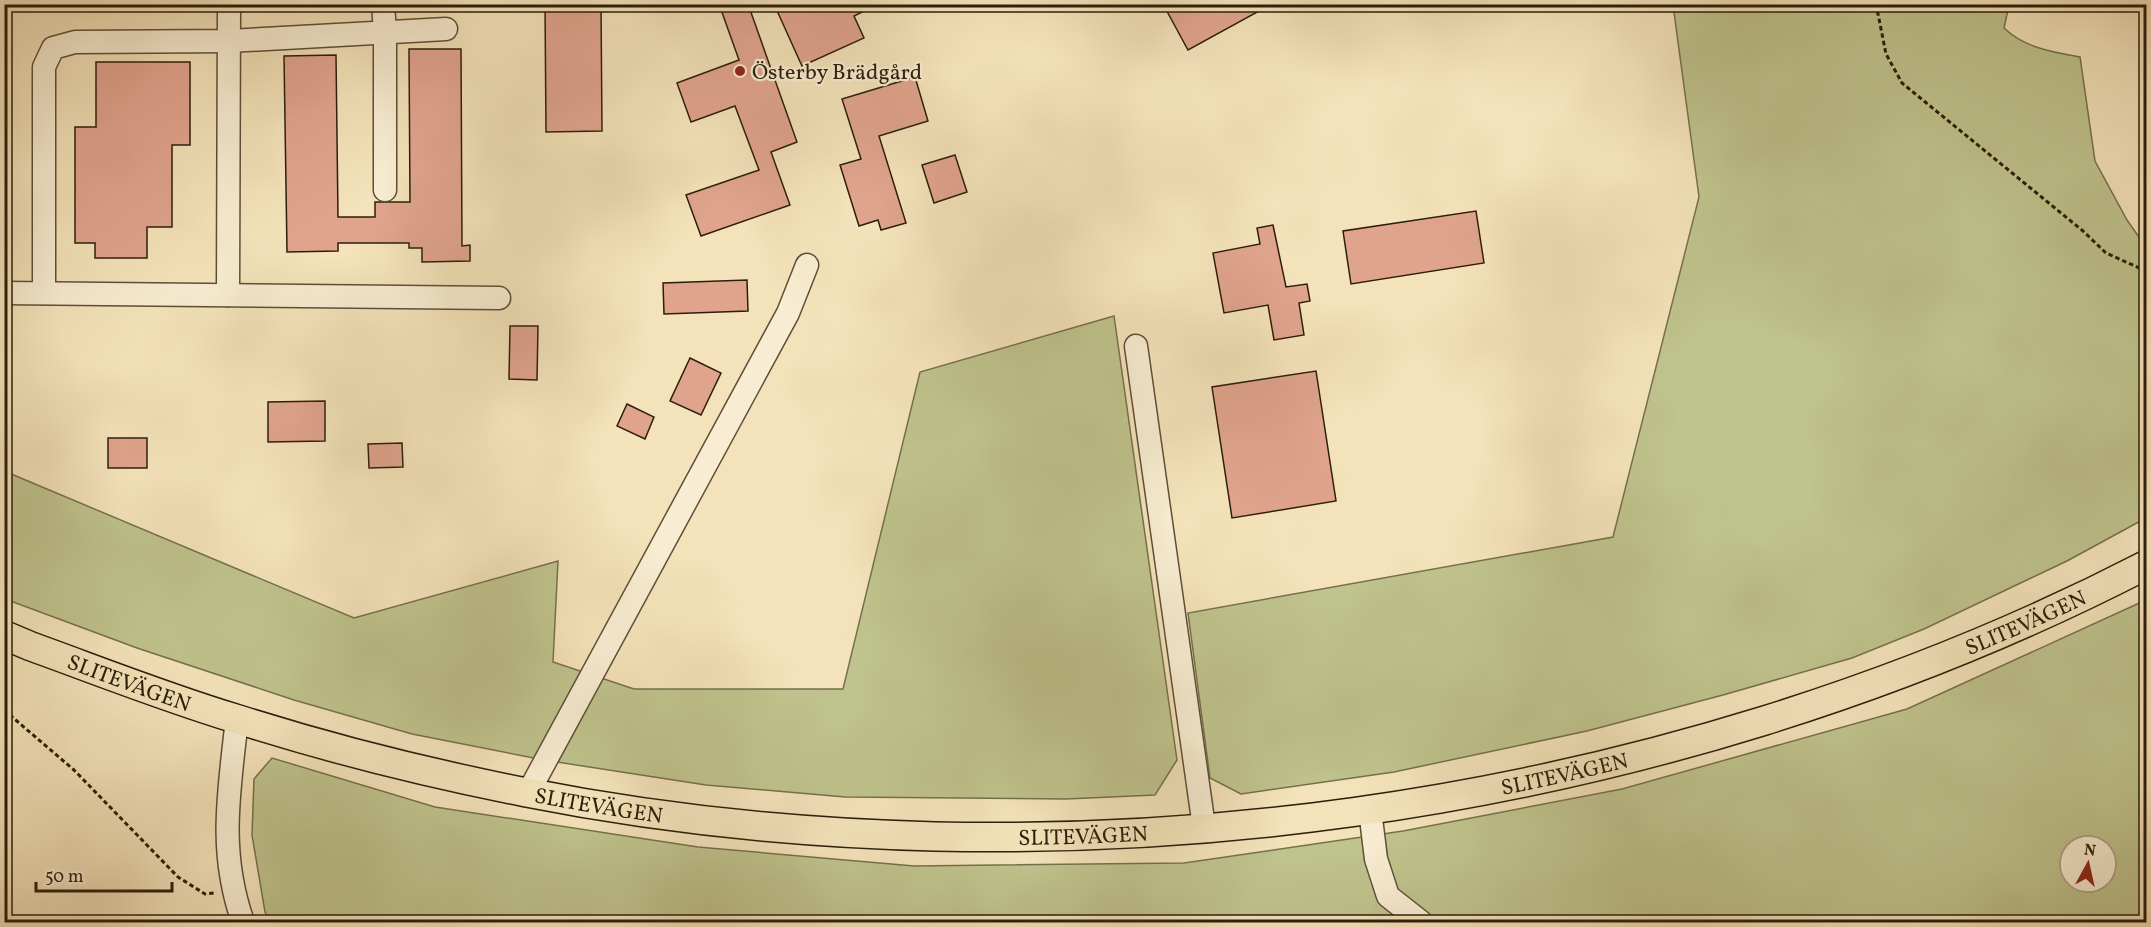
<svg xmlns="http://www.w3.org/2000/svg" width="2151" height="927" viewBox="0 0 2151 927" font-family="Vollkorn,serif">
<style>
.green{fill:#bfc38d;stroke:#76704c;stroke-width:1.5;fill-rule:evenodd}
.building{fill:#e0a48d;stroke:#2c1e0b;stroke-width:1.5}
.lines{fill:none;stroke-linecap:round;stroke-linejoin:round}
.minor-casing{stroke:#5e4f37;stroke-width:25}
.major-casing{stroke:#2c1e0b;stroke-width:31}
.path{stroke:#2c1e0b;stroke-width:3;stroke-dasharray:4.5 3;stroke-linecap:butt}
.minor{stroke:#f8edd2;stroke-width:22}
.major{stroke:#f4e3ba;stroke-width:28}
.poi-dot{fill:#8f2418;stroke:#f8edd2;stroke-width:2}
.labels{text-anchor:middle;stroke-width:4.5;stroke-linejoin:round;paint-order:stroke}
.poi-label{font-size:22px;fill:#2c1e0b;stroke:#f8edd2;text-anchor:start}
.street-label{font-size:22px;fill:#2c1e0b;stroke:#f8edd2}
</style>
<rect width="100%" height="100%" fill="#f4e3ba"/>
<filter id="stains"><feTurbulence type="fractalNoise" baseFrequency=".00333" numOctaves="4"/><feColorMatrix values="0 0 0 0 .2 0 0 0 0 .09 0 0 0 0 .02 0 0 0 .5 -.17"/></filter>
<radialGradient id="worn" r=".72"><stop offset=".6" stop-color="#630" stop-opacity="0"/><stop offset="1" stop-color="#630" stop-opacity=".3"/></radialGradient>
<!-- green -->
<g class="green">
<path d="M1673 5H2009L2004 28C2025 48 2052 52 2080 57L2095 161 2127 220 2146 247V518L2067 561 1924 629 1852 658 1723 695 1587 731 1394 772 1241 794 1210 778 1188 613 1613 537 1699 197Z"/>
<path d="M1114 316 1177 760 1155 795 1066 799 845 797 706 785 544 760 412 734 294 700 137 648 5 599 4 471 354 618 558 561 553 662 634 689H843L920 372Z"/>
<path d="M2146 600V922H271L265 912 252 835 254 779 272 758 435 807 698 847 914 866 1184 863 1403 831 1622 789 1907 709ZM2070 846H2106V882H2070Z"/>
</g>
<!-- building -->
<g class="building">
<path d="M545 4H601L602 131 546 132Z"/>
<path d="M719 4H748L797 142 771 152 790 205 701 236 686 195 759 170 735 106 691 122 677 83 739 60Z"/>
<path d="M774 4H878L854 16 864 38 802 66Z"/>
<path d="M1163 4H1272L1188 50Z"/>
<path d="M409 49H461L462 246 470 245V261L422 262V248H409V243H338V251L287 252 284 56 336 55 338 217H375V202H410Z"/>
<path d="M96 62H190V145H172V227H147V258H95V243H75V127H96Z"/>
<path d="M915 77 928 121 879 136 906 223 881 230 878 220 859 226 840 165 861 159 842 99Z"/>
<path d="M955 155 967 192 934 203 922 165Z"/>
<path d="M1476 211 1484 263 1351 284 1343 231Z"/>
<path d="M1273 225 1286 287 1307 284 1310 301 1299 303 1304 335 1274 340 1268 305 1224 313 1213 253 1260 244 1257 228Z"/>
<path d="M747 280 748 311 664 314 663 283Z"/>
<path d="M510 326H538L537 380 509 379Z"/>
<path d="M690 358 721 373 701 415 670 401Z"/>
<path d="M1316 371 1336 501 1232 518 1212 387Z"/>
<path d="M325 401V441L268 442V402Z"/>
<path d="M627 404 654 417 645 439 617 426Z"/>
<rect x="108" y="438" width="39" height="30"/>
<path d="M402 443 403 467 369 468 368 444Z"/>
</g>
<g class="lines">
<defs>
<g id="minor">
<path d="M383 4 385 32V190"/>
<path d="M4 293 499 298"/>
<path d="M44 293V67L53 48 75 42 229 41 446 29"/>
<path d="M228 295 229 4"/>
<path d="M1136 346 1204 827"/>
<path d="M237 719C229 792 218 851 243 922"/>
<path d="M528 793 788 313 807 265"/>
<path d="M1370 810 1376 859 1388 896 1421 922"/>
</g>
<g id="major">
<path id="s1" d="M4 635 30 646C99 671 167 698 237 719 331 749 428 773 524 792 1059 898 1662 815 2146 565"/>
</g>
</defs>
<!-- minor casing -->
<use href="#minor" class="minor-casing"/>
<!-- major casing -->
<use href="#major" class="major-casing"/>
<!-- path -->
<g class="path">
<path d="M1876 4 1886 54 1902 83 2083 231 2106 253 2146 271"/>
<path d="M4 710 74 770 178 877 205 894 214 893"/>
</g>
<!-- minor -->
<use href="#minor" class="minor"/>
<!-- major -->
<use href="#major" class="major"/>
</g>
<!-- markers -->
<circle class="poi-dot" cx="740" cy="71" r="6"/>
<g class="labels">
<!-- poi labels -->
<g class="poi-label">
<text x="752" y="79">Österby Brädgård</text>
</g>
<!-- street labels -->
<g class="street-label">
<text dy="8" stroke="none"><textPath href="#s1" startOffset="2078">SLITEVÄGEN</textPath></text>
<text dy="8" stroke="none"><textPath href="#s1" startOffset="134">SLITEVÄGEN</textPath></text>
<text dy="8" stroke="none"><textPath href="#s1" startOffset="1592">SLITEVÄGEN</textPath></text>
<text dy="8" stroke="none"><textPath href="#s1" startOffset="620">SLITEVÄGEN</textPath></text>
<text dy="8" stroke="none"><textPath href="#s1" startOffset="1106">SLITEVÄGEN</textPath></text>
</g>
</g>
<!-- margin -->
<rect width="2151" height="927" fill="none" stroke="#f4e3ba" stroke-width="24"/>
<rect x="6" y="6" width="2139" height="915" fill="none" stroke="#2c1e0b" stroke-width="3"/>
<rect x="12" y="12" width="2127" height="903" fill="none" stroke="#2c1e0b" stroke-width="1.5"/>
<!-- north arrow -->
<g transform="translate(2088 864) rotate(8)"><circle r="28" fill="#f8edd2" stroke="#a69a82" stroke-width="1.5"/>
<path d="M0-4.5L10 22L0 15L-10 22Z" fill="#8f2418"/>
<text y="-9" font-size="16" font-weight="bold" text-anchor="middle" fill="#2c1e0b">N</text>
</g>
<!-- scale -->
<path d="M36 882v9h136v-9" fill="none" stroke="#2c1e0b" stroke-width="3"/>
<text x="45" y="882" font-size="18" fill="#2c1e0b" stroke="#f8edd2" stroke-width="4.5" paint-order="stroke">50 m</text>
<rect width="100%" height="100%" filter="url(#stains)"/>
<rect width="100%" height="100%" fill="url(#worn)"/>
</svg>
